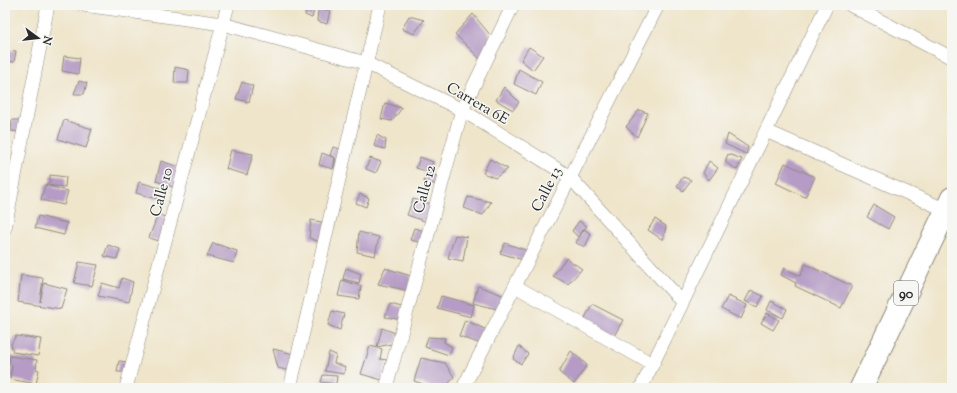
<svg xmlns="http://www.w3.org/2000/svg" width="957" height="393" viewBox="0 0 957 393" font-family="'Sorts Mill Goudy',serif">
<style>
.building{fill:#b59bc5}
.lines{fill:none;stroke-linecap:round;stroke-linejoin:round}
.minor-casing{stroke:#8d887b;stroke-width:14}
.trunk-casing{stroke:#8d887b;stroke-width:24}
.minor{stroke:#fff;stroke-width:13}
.trunk{stroke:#fff;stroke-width:22}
.labels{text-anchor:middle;stroke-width:3;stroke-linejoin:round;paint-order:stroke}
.shield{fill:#f6f6f2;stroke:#686867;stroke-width:1}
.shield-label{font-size:14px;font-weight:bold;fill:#2b2b2b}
.street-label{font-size:15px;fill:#2b2b2b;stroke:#f6f6f2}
</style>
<rect width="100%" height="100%" fill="#f6f6f2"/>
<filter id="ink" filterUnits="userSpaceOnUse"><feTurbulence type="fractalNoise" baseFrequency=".025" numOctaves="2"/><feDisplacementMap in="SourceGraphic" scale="8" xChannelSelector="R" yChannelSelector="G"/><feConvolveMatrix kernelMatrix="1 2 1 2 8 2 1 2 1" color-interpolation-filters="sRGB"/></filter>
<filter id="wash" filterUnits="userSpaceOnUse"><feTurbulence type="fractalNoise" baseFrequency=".012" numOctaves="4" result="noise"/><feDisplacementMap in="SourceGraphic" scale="16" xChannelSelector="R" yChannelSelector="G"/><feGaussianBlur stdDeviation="0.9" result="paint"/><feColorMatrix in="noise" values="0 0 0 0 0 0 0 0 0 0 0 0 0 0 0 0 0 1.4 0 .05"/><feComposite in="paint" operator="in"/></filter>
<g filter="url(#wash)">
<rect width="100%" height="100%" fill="#efe5cb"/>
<g id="blocks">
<!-- building -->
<g class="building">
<path d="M307 7 314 11 312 18 305 15Z"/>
<path d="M318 10H330L327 24 317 21Z"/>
<path d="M473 14 495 41 481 60 455 34Z"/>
<path d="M409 16 424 20 414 34 402 29Z"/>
<path d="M529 47 543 56 533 70 521 60Z"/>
<path d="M5 50 16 51 14 62 5 61Z"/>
<path d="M64 56 80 58 78 74 62 71Z"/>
<path d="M175 67 189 70 188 83H174Z"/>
<path d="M519 69 542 82 536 95 514 84Z"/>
<path d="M79 81 87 83 84 94H74Z"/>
<path d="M242 82 253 86 249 102 236 99Z"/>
<path d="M504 87 519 102 513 110 496 100Z"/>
<path d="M385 103 402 108 392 121 381 119Z"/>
<path d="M639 110 648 113 637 137 626 127Z"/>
<path d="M12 120H24L23 132 11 131Z"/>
<path d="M64 120 92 129 86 148 58 139Z"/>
<path d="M728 134 748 147 746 154 725 144Z"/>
<path d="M377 135 386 140 385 149 374 146Z"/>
<path d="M333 147 344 150 335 168V158L333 169 319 165 322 153 335 158 330 155Z"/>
<path d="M231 150 253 154 247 175 226 169Z"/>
<path d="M728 154 742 159 737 170 725 162Z"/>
<path d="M420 157 433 162 430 173 441 178 439 185 424 182 426 171 416 168Z"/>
<path d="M370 158 381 162 376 173 366 169Z"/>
<path d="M490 159 508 169 495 178 483 173Z"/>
<path d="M161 161 182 168 176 188 156 181Z"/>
<path d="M709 161 718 168 709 180 703 173Z"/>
<path d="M785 163 815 177 805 197 776 183Z"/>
<path d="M50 175 66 177 65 187 45 185 50 182Z"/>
<path d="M683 177 691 180 683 191 677 186Z"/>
<path d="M139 182 160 188 157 199 136 193Z"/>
<path d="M45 185 68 191 64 205 41 200Z"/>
<path d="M360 194 369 198 366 207 356 203Z"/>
<path d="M468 197 491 202 483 215 464 208Z"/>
<path d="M413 199 435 205 430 223 407 215Z"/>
<path d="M874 205 894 217 888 229 867 217Z"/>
<path d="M158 214 169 219 163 242 149 238Z"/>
<path d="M38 216 67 223 64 235 35 228Z"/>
<path d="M655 219 666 226 663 240 648 230Z"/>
<path d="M311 220 327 223 322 243 309 238Z"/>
<path d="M579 221 587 226 584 229 591 234 585 247 576 243 584 229 578 237 572 231Z"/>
<path d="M414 228 425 231 423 243 410 240Z"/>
<path d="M359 232 379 237 375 256 357 252Z"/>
<path d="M455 235 467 237 463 261 448 258Z"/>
<path d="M213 243 237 251 234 263 207 256Z"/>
<path d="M505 243 528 251 523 260 500 253Z"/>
<path d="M108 245 120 249 117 259 104 256Z"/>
<path d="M566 258 582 269 568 284 553 276Z"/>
<path d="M79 262 98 265 92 286 74 283Z"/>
<path d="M805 264 852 286 841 308 795 286 796 283 781 275 784 268 800 276Z"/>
<path d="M346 268 361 274 359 283 343 279Z"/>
<path d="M385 268 411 276 410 291 378 284Z"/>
<path d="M21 275 43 278 40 302 44 283 67 289 61 309 18 302Z"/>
<path d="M122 278 133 282 129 302 98 296 102 283 119 288Z"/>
<path d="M342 280 361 286 359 299 338 296Z"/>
<path d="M478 286 505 296 501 310 473 303Z"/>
<path d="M751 290 763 296 757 307 745 301Z"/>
<path d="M441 296 474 305 471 317 437 308Z"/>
<path d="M728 296 747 305 741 319 721 309Z"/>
<path d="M771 301 787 309 783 318 767 310Z"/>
<path d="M390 304 406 308 403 320 385 317Z"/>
<path d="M592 304 623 320 614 336 584 320Z"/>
<path d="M332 311 344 314 340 330 328 325Z"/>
<path d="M767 313 779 320 773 330 761 323Z"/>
<path d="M465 320 487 330 481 344 459 336Z"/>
<path d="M382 328 398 334 396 343 377 347Z"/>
<path d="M16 336 41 339 38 356 13 352 11 344Z"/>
<path d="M428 337 445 338 444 342 452 347 449 355 425 347Z"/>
<path d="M370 346 382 349 380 359 387 360 382 380 361 374Z"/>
<path d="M519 346 528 354 521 364 513 359Z"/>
<path d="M273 349 294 354V372L278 368Z"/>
<path d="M571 351 587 365 574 384 559 372Z"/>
<path d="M329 352 336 355 334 363 345 367 344 374 325 371Z"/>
<path d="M10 356 37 360 36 369 39 370 36 384 10 379 12 365 9 366Z"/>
<path d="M421 358 445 363 454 377 445 388H435L414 381Z"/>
<path d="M119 361 130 362 128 372H117Z"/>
<path d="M323 375 337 376 336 384 321 382Z"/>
</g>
</g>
</g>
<g filter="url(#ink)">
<use href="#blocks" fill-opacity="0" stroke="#8d887b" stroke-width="1"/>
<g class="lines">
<defs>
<g id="minor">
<path d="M83 5 223 24 366 63 462 110 570 177 682 302"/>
<path d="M850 5 952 58"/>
<path d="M766 131 946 210"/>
<path d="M5 228 48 5"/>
<path d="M515 286 652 364"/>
<path d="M126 388 228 5"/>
<path d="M290 388 380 5"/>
<path d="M386 388 462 110 513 5"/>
<path d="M463 388 658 5"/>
<path d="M641 388 827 5"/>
</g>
<path id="trunk" d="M861 388 952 198"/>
</defs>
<!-- minor casing -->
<use href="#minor" class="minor-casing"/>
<!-- trunk casing -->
<use href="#trunk" class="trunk-casing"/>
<!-- minor -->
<use href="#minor" class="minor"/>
<!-- trunk -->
<use href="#trunk" class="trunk"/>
</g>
</g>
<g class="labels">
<!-- shield labels -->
<rect class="shield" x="894" y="281" width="24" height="24" rx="3"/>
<g class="shield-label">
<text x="906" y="298">90</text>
</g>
<!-- street labels -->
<g class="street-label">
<text transform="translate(478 103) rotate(30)" y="5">Carrera 6E</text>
<text transform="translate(424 189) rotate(-75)" y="5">Calle 12</text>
<text transform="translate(546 189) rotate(-63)" y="5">Calle 13</text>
<text transform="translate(161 192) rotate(-75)" y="5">Calle 10</text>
</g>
</g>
<!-- margin -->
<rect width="957" height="393" fill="none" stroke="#f6f6f2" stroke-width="20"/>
<!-- north arrow -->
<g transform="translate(38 38) rotate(105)" stroke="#f6f6f2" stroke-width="3" paint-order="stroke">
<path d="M0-3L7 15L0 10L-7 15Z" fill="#2b2b2b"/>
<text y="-6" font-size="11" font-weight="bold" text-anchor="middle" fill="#2b2b2b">N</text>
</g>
</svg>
